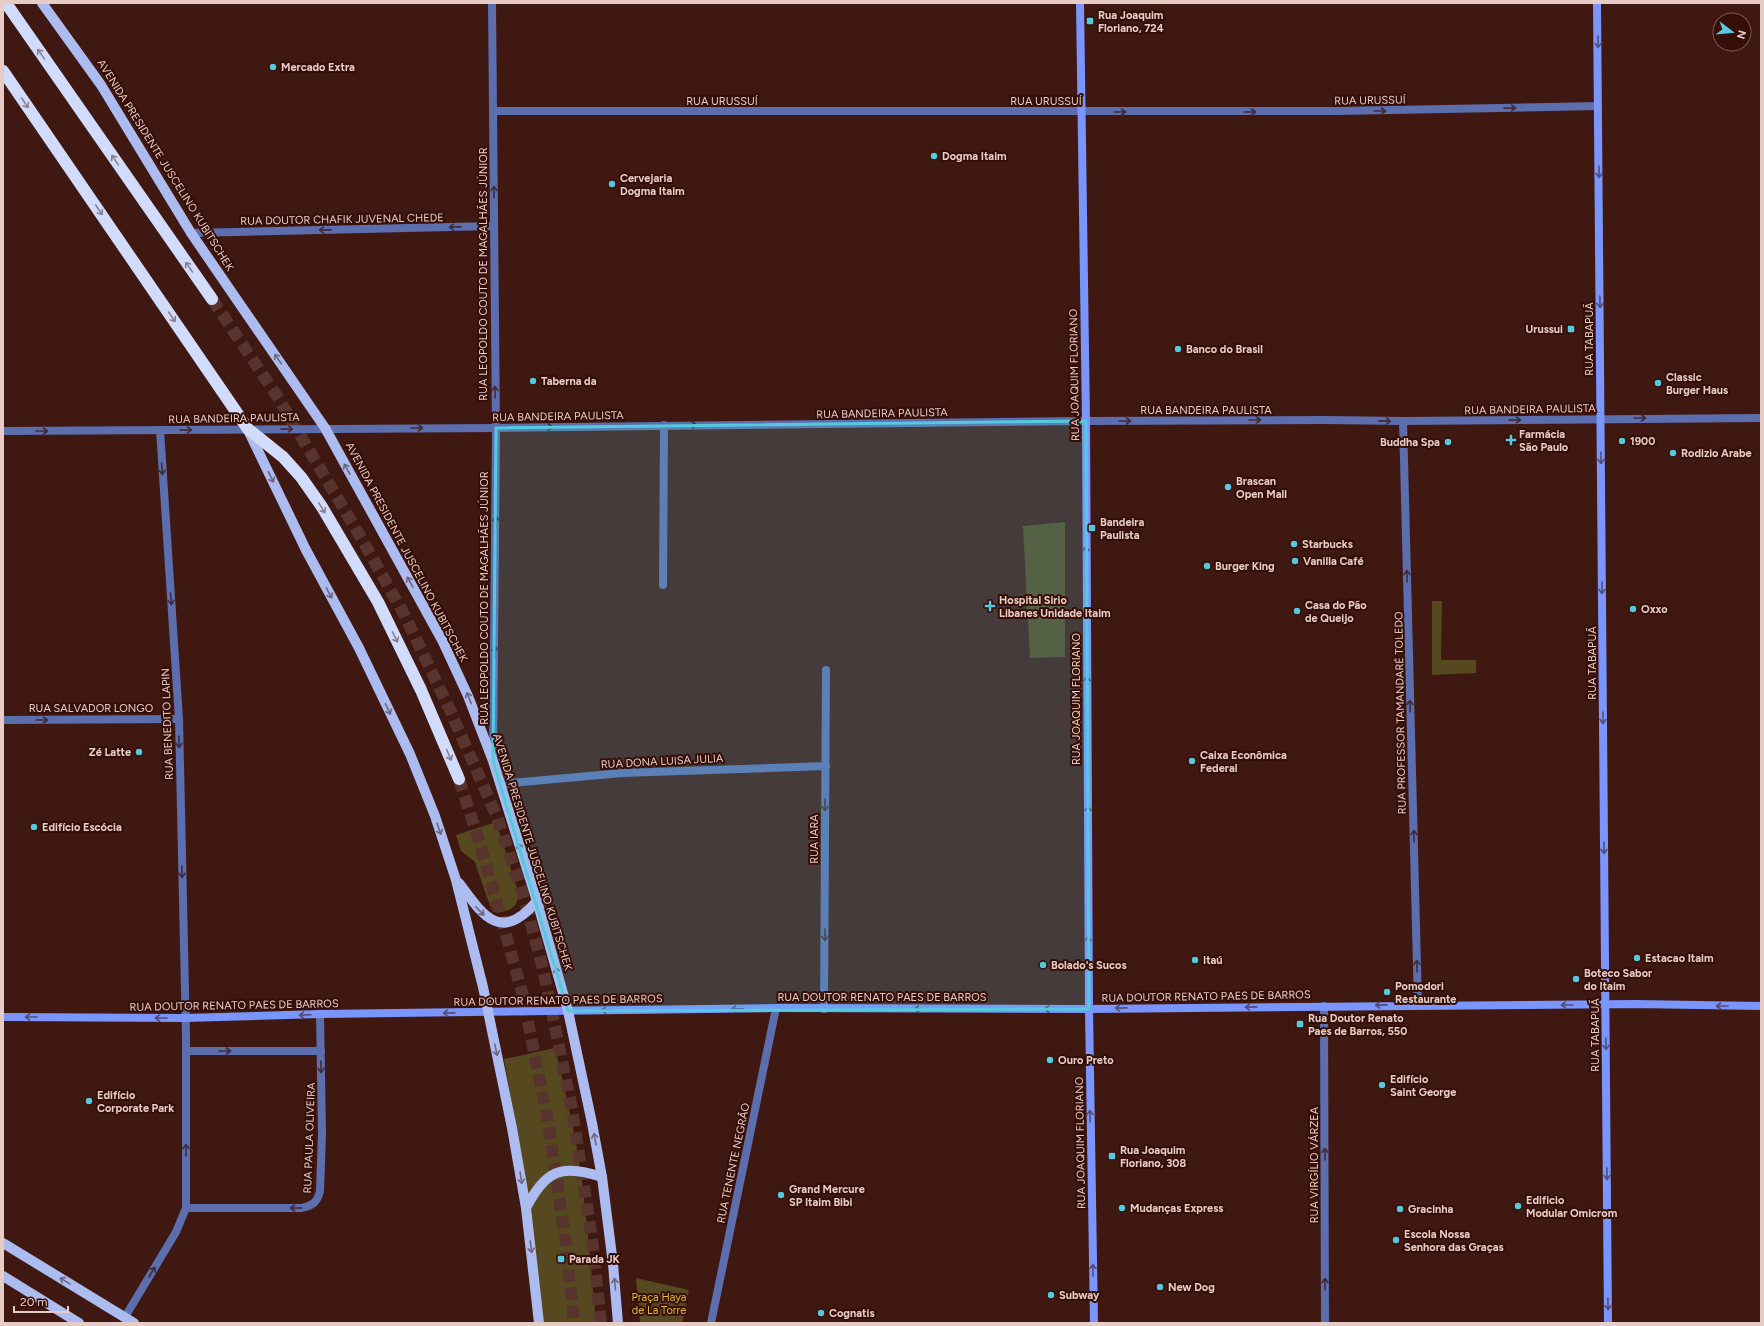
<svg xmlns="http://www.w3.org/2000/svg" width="1764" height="1326" viewBox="0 0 1764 1326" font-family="Figtree,sans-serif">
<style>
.green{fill:#56481f}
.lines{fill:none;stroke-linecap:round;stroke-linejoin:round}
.highway-tunnel{stroke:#59332d;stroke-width:12;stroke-dasharray:12 6;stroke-linecap:butt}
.street{stroke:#5c6ead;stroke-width:8}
.secondary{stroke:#7a95fc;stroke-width:8}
.primary{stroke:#acbcf1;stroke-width:10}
.highway{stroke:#d1dcfc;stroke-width:12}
.oneway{stroke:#544b76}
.oneway2{stroke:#8b7f8e}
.oneway3{stroke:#412b3a}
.oneway4{stroke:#70657c}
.marked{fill:#55cade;fill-opacity:0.2;stroke:#55cade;stroke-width:3;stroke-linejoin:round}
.poi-dot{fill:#55cade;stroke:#350e08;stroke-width:1.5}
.labels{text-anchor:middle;stroke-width:4;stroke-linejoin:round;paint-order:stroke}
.poi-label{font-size:11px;font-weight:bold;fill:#e7ccc6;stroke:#350e08;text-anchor:start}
.street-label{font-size:11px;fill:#e7ccc6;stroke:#350e08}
.park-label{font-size:11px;fill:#e5ba25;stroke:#350e08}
</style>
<rect width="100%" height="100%" fill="#401812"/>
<!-- green -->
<g class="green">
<path d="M1065 522V657L1030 658 1023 526Z"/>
<path d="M1432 601H1442L1441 660H1476V673L1432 675Z"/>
<path d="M496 822 519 894C516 909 511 910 497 913L490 906 475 862 461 851 456 835Z"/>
<path d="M555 1048C564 1086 573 1123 579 1162 587 1215 591 1269 596 1323H542L520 1149 504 1059Z"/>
<path d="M636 1278 689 1290 682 1323H640Z"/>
</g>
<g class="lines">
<!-- highway-tunnel -->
<g class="highway-tunnel">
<path d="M212 299 277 396 363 541 405 616 450 710 497 817 525 901 543 969 572 1109 592 1239 601 1323"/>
<path d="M459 779 480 844 522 992 548 1121 566 1245 574 1323"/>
</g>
<!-- street -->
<g class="street">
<path d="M492 3 496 428 493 758"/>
<path d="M493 111H1337L1598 106"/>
<path d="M191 233 494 226"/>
<path d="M1403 421 1418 1005"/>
<path d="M3 431 496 428 1086 421 1325 420 1403 421 1761 418"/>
<path d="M663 585 664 425"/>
<path d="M3 720 179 719"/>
<path d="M500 784 622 773 826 766"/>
<path d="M1324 1006 1325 1323"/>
<path d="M824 1009 826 670"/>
<path d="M186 1051H321"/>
<path d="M186 1208H302C313 1205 317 1203 320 1191L322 1134 320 1014"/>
<path d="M125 1317 176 1232 186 1208V1036L179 719 160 430"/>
<path d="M711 1323 776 1008"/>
</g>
<!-- secondary -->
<g class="secondary">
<path d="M1080 3 1086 421 1089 1009 1094 1323"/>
<path d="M1597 3 1608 1323"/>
<path d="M3 1017 185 1018 320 1014 776 1008 1089 1009 1635 1004 1761 1006"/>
</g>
<!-- primary -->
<g class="primary">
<path d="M42 3 101 85 191 233 325 428 442 640 468 696 493 761 537 901 568 1011 592 1123 602 1177 613 1264 618 1323"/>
<path d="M248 430 306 550 359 648 410 754 435 816 456 880 483 987 512 1128 526 1208 539 1323"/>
<path d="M459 883C484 917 501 943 537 901"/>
<path d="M526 1208C545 1171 561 1163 602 1177"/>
<path d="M3 1243 134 1323"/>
<path d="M3 1276 79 1323"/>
</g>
<!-- highway -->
<g class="highway">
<path d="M6 3 212 299"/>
<path d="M3 71 248 429 283 457 301 477 322 507 378 602 421 690 459 779"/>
</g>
</g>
<!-- one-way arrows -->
<defs><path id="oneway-shaft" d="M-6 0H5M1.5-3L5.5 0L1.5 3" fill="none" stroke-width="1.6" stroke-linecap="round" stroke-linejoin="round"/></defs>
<g class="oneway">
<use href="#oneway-shaft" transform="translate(1598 42) rotate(90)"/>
<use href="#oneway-shaft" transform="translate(1599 172) rotate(89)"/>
<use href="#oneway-shaft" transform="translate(1600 302) rotate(89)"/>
<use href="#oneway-shaft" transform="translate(1601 458) rotate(90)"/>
<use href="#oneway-shaft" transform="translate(1086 552) rotate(-91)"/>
<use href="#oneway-shaft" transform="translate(1602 588) rotate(90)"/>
<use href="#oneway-shaft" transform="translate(1087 682) rotate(-90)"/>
<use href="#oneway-shaft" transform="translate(1603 718) rotate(90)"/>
<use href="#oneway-shaft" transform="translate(1088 812) rotate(-90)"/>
<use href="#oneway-shaft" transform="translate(1604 848) rotate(90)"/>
<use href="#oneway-shaft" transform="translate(1088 942) rotate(-90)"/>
<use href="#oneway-shaft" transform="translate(1381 1005) rotate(179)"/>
<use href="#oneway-shaft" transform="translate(1567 1005) rotate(180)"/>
<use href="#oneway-shaft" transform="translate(1722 1006) rotate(-180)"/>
<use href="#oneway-shaft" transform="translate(1251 1007) rotate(179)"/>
<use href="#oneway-shaft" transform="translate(1121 1008) rotate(179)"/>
<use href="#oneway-shaft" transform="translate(737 1009) rotate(179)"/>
<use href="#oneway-shaft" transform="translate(920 1009) rotate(180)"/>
<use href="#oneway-shaft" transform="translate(1050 1009) rotate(180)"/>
<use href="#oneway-shaft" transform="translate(607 1010) rotate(179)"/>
<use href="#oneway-shaft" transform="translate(449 1013) rotate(179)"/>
<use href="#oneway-shaft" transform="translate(305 1015) rotate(178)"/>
<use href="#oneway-shaft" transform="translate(31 1017) rotate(-180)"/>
<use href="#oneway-shaft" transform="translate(161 1018) rotate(-180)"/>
<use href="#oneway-shaft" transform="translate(1606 1044) rotate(89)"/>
<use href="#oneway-shaft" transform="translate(1090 1116) rotate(-91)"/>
<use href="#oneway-shaft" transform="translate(1607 1174) rotate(89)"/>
<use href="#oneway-shaft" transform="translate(1093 1270) rotate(-91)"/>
<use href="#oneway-shaft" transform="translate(1608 1304) rotate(89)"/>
</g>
<g class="oneway2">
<use href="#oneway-shaft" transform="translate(41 54) rotate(-125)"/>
<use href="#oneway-shaft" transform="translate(25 103) rotate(56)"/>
<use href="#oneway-shaft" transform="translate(115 160) rotate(-125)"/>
<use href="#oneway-shaft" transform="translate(99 210) rotate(56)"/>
<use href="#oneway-shaft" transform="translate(189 267) rotate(-125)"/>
<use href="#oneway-shaft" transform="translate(172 317) rotate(56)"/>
<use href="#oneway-shaft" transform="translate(322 508) rotate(58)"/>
<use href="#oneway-shaft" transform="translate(395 637) rotate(64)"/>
<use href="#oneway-shaft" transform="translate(449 755) rotate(67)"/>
</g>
<g class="oneway3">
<use href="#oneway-shaft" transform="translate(1510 108) rotate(-1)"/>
<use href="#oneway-shaft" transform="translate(1380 111)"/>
<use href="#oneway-shaft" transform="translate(1120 112)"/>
<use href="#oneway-shaft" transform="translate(1250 112)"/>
<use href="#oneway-shaft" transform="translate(494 192) rotate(-90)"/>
<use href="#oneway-shaft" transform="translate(455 227) rotate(179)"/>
<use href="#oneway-shaft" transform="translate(325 230) rotate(179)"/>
<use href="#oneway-shaft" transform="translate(495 392) rotate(-91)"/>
<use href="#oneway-shaft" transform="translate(1640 418)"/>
<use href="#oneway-shaft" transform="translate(1255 420)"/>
<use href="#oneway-shaft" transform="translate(1515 420) rotate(-1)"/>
<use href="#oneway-shaft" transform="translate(1125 421)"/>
<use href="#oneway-shaft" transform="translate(1385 421) rotate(1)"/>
<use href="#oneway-shaft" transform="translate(691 425)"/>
<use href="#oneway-shaft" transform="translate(547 427)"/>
<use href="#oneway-shaft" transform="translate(417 428)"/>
<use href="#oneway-shaft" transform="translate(287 429) rotate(-1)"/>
<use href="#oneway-shaft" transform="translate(186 430) rotate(-1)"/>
<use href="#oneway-shaft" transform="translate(42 431)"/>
<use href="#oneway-shaft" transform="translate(162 469) rotate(86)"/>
<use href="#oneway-shaft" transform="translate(496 522) rotate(-90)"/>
<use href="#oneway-shaft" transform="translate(1407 576) rotate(-91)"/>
<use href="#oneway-shaft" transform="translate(171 599) rotate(86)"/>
<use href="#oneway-shaft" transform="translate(495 652) rotate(-89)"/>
<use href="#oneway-shaft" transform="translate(1410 706) rotate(-91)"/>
<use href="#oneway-shaft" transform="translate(42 720)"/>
<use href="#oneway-shaft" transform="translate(179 742) rotate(89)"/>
<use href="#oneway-shaft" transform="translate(825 805) rotate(90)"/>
<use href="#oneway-shaft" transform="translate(1414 836) rotate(-91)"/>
<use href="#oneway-shaft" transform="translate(182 872) rotate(89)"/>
<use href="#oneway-shaft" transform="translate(825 935) rotate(90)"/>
<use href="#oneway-shaft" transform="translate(1417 966) rotate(-91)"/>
<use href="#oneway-shaft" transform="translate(225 1051)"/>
<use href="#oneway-shaft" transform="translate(321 1067) rotate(89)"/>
<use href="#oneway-shaft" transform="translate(186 1150) rotate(-90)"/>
<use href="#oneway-shaft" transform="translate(1325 1154) rotate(-90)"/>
<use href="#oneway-shaft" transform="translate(296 1208) rotate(-180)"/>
<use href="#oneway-shaft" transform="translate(152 1272) rotate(-59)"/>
<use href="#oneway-shaft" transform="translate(1325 1284) rotate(-90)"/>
</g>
<g class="oneway4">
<use href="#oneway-shaft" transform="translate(278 359) rotate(-125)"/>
<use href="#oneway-shaft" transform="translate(347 469) rotate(-119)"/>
<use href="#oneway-shaft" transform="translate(271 477) rotate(64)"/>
<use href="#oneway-shaft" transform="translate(410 582) rotate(-119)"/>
<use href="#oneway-shaft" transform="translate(329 593) rotate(62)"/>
<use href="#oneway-shaft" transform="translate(469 698) rotate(-112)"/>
<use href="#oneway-shaft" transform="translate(388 709) rotate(64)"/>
<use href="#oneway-shaft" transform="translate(439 829) rotate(71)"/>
<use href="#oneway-shaft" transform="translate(520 849) rotate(-107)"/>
<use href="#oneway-shaft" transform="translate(480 911) rotate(46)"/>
<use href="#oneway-shaft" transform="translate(557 973) rotate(-106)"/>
<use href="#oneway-shaft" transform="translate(496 1050) rotate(78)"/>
<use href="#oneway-shaft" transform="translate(595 1139) rotate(-100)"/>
<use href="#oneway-shaft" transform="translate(521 1178) rotate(81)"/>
<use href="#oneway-shaft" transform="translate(531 1247) rotate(83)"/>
<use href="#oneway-shaft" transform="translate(65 1281) rotate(-149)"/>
<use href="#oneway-shaft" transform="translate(615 1284) rotate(-95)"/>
</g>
<!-- marked area -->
<path class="marked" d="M1086 421 1089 1009 568 1011 493 761 496 428Z"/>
<!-- markers -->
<g class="poi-dot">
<rect x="1086" y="17" width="8" height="8" rx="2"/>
<circle cx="273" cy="67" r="4"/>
<circle cx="934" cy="156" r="4"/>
<circle cx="612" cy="184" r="4"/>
<rect x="1567" y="325" width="8" height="8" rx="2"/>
<circle cx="1178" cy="349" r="4"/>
<circle cx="533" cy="381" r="4"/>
<circle cx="1658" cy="383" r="4"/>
<path d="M1509 434h4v4h4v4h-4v4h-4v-4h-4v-4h4z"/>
<circle cx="1622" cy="441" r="4"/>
<circle cx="1448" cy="442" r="4"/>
<circle cx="1673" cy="453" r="4"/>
<circle cx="1228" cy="487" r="4"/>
<rect x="1088" y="524" width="8" height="8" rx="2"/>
<circle cx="1294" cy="544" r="4"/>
<circle cx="1295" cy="561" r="4"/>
<circle cx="1207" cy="566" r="4"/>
<path d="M988 600h4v4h4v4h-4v4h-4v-4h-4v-4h4z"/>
<circle cx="1633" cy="609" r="4"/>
<circle cx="1297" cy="611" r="4"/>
<circle cx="139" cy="752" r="4"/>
<circle cx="1192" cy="761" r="4"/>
<circle cx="34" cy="827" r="4"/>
<circle cx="1637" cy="958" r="4"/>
<circle cx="1195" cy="960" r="4"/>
<circle cx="1043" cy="965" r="4"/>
<circle cx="1576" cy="979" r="4"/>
<circle cx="1387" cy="992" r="4"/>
<rect x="1296" y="1020" width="8" height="8" rx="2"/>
<circle cx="1050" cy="1060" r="4"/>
<circle cx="1382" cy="1085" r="4"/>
<circle cx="89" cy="1101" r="4"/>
<rect x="1108" y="1152" width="8" height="8" rx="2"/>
<circle cx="781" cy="1195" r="4"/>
<circle cx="1518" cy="1206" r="4"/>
<circle cx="1122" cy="1208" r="4"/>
<circle cx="1400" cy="1209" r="4"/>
<circle cx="1396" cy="1240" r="4"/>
<rect x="557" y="1255" width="8" height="8" rx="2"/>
<circle cx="1160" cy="1287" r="4"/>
<circle cx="1051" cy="1295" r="4"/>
<circle cx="821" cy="1313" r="4"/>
</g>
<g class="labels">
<!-- poi labels -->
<g class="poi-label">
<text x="1098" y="19">Rua Joaquim<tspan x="1098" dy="13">Floriano, 724</tspan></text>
<text x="281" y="71">Mercado Extra</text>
<text x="942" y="160">Dogma Itaim</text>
<text x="620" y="182">Cervejaria<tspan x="620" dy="13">Dogma Itaim</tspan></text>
<text x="1563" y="333" text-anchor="end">Urussui</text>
<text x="1186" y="353">Banco do Brasil</text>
<text x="1666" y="381">Classic<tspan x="1666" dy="13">Burger Haus</tspan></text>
<text x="541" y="385">Taberna da</text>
<text x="1519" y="438">Farmácia<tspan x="1519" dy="13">São Paulo</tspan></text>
<text x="1630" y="445">1900</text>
<text x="1440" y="446" text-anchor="end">Buddha Spa</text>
<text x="1681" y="457">Rodizio Arabe</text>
<text x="1236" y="485">Brascan<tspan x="1236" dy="13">Open Mall</tspan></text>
<text x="1100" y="526">Bandeira<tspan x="1100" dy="13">Paulista</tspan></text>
<text x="1302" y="548">Starbucks</text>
<text x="1303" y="565">Vanilla Café</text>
<text x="1215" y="570">Burger King</text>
<text x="999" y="604">Hospital Sirio<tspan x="999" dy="13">Libanes Unidade Itaim</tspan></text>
<text x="1305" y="609">Casa do Pão<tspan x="1305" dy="13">de Queijo</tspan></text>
<text x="1641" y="613">Oxxo</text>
<text x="131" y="756" text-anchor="end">Zé Latte</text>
<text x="1200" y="759">Caixa Econômica<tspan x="1200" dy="13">Federal</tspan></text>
<text x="42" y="831">Edifício Escócia</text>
<text x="1645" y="962">Estacao Itaim</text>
<text x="1203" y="964">Itaú</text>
<text x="1051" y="969">Bolado's Sucos</text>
<text x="1584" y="977">Boteco Sabor<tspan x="1584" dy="13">do Itaim</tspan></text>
<text x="1395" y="990">Pomodori<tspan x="1395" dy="13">Restaurante</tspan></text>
<text x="1308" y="1022">Rua Doutor Renato<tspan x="1308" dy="13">Paes de Barros, 550</tspan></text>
<text x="1058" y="1064">Ouro Preto</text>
<text x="1390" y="1083">Edifício<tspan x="1390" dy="13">Saint George</tspan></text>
<text x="97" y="1099">Edifício<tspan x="97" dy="13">Corporate Park</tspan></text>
<text x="1120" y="1154">Rua Joaquim<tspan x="1120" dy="13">Floriano, 308</tspan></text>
<text x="789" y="1193">Grand Mercure<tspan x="789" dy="13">SP Itaim Bibi</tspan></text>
<text x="1526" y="1204">Edificio<tspan x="1526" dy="13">Modular Omicrom</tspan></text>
<text x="1130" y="1212">Mudanças Express</text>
<text x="1408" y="1213">Gracinha</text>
<text x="1404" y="1238">Escola Nossa<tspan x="1404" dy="13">Senhora das Graças</tspan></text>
<text x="569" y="1263">Parada JK</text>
<text x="1168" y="1291">New Dog</text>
<text x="1059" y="1299">Subway</text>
<text x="829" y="1317">Cognatis</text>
</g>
<!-- street labels -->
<g class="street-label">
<text transform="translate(1370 100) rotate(-1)" y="4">RUA URUSSUÍ</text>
<text x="722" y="105">RUA URUSSUÍ</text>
<text x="1046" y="105">RUA URUSSUÍ</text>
<text transform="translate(166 165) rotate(58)" y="4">AVENIDA PRESIDENTE JUSCELINO KUBITSCHEK</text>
<text transform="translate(342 219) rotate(-1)" y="4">RUA DOUTOR CHAFIK JUVENAL CHEDE</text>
<text transform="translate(483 274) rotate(-90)" y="4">RUA LEOPOLDO COUTO DE MAGALHÃES JÚNIOR</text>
<text transform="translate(1589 339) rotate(-90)" y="4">RUA TABAPUÃ</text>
<text transform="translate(1074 375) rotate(-91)" y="4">RUA JOAQUIM FLORIANO</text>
<text transform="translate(1530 409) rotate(-1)" y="4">RUA BANDEIRA PAULISTA</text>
<text x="1206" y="414">RUA BANDEIRA PAULISTA</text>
<text transform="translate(882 413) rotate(-1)" y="4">RUA BANDEIRA PAULISTA</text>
<text transform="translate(558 416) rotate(-1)" y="4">RUA BANDEIRA PAULISTA</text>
<text transform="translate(234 418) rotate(-1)" y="4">RUA BANDEIRA PAULISTA</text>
<text transform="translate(407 552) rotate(62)" y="4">AVENIDA PRESIDENTE JUSCELINO KUBITSCHEK</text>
<text transform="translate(484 598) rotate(-90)" y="4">RUA LEOPOLDO COUTO DE MAGALHÃES JÚNIOR</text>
<text transform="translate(1592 663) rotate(-90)" y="4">RUA TABAPUÃ</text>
<text transform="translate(1076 699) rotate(-90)" y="4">RUA JOAQUIM FLORIANO</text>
<text x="91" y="712">RUA SALVADOR LONGO</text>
<text transform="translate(1400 713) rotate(-91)" y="4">RUA PROFESSOR TAMANDARÉ TOLEDO</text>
<text transform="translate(167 724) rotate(-92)" y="4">RUA BENEDITO LAPIN</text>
<text transform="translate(662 761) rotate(-3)" y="4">RUA DONA LUISA JULIA</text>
<text transform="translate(814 839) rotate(-90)" y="4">RUA IARA</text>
<text transform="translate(533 852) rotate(73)" y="4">AVENIDA PRESIDENTE JUSCELINO KUBITSCHEK</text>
<text transform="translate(1206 996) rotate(-1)" y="4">RUA DOUTOR RENATO PAES DE BARROS</text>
<text x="882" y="1001">RUA DOUTOR RENATO PAES DE BARROS</text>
<text transform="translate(558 1000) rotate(-1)" y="4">RUA DOUTOR RENATO PAES DE BARROS</text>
<text transform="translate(234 1005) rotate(-1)" y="4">RUA DOUTOR RENATO PAES DE BARROS</text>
<text transform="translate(1595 1035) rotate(-90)" y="4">RUA TABAPUÃ</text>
<text transform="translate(309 1138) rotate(-88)" y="4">RUA PAULA OLIVEIRA</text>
<text transform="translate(1080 1143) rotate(-91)" y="4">RUA JOAQUIM FLORIANO</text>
<text transform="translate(733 1163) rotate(-78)" y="4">RUA TENENTE NEGRÃO</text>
<text transform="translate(1314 1165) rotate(-90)" y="4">RUA VIRGÍLIO VÁRZEA</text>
</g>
<!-- park labels -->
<g class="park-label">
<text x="659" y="1301">Praça Haya<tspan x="659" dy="13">de La Torre</tspan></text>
</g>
</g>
<!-- border -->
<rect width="1764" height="1326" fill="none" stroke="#e7ccc6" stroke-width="8"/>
<!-- north arrow -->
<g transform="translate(1732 32) rotate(106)"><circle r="19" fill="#350e08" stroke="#7c5a54"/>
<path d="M0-3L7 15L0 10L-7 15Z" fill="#55cade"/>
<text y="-6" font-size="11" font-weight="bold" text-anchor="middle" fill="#e7ccc6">N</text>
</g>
<!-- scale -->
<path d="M14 1306v6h54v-6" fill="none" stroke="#e7ccc6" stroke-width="2"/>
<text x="20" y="1306" font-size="12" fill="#e7ccc6" stroke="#350e08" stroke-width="3" paint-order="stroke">20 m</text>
</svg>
